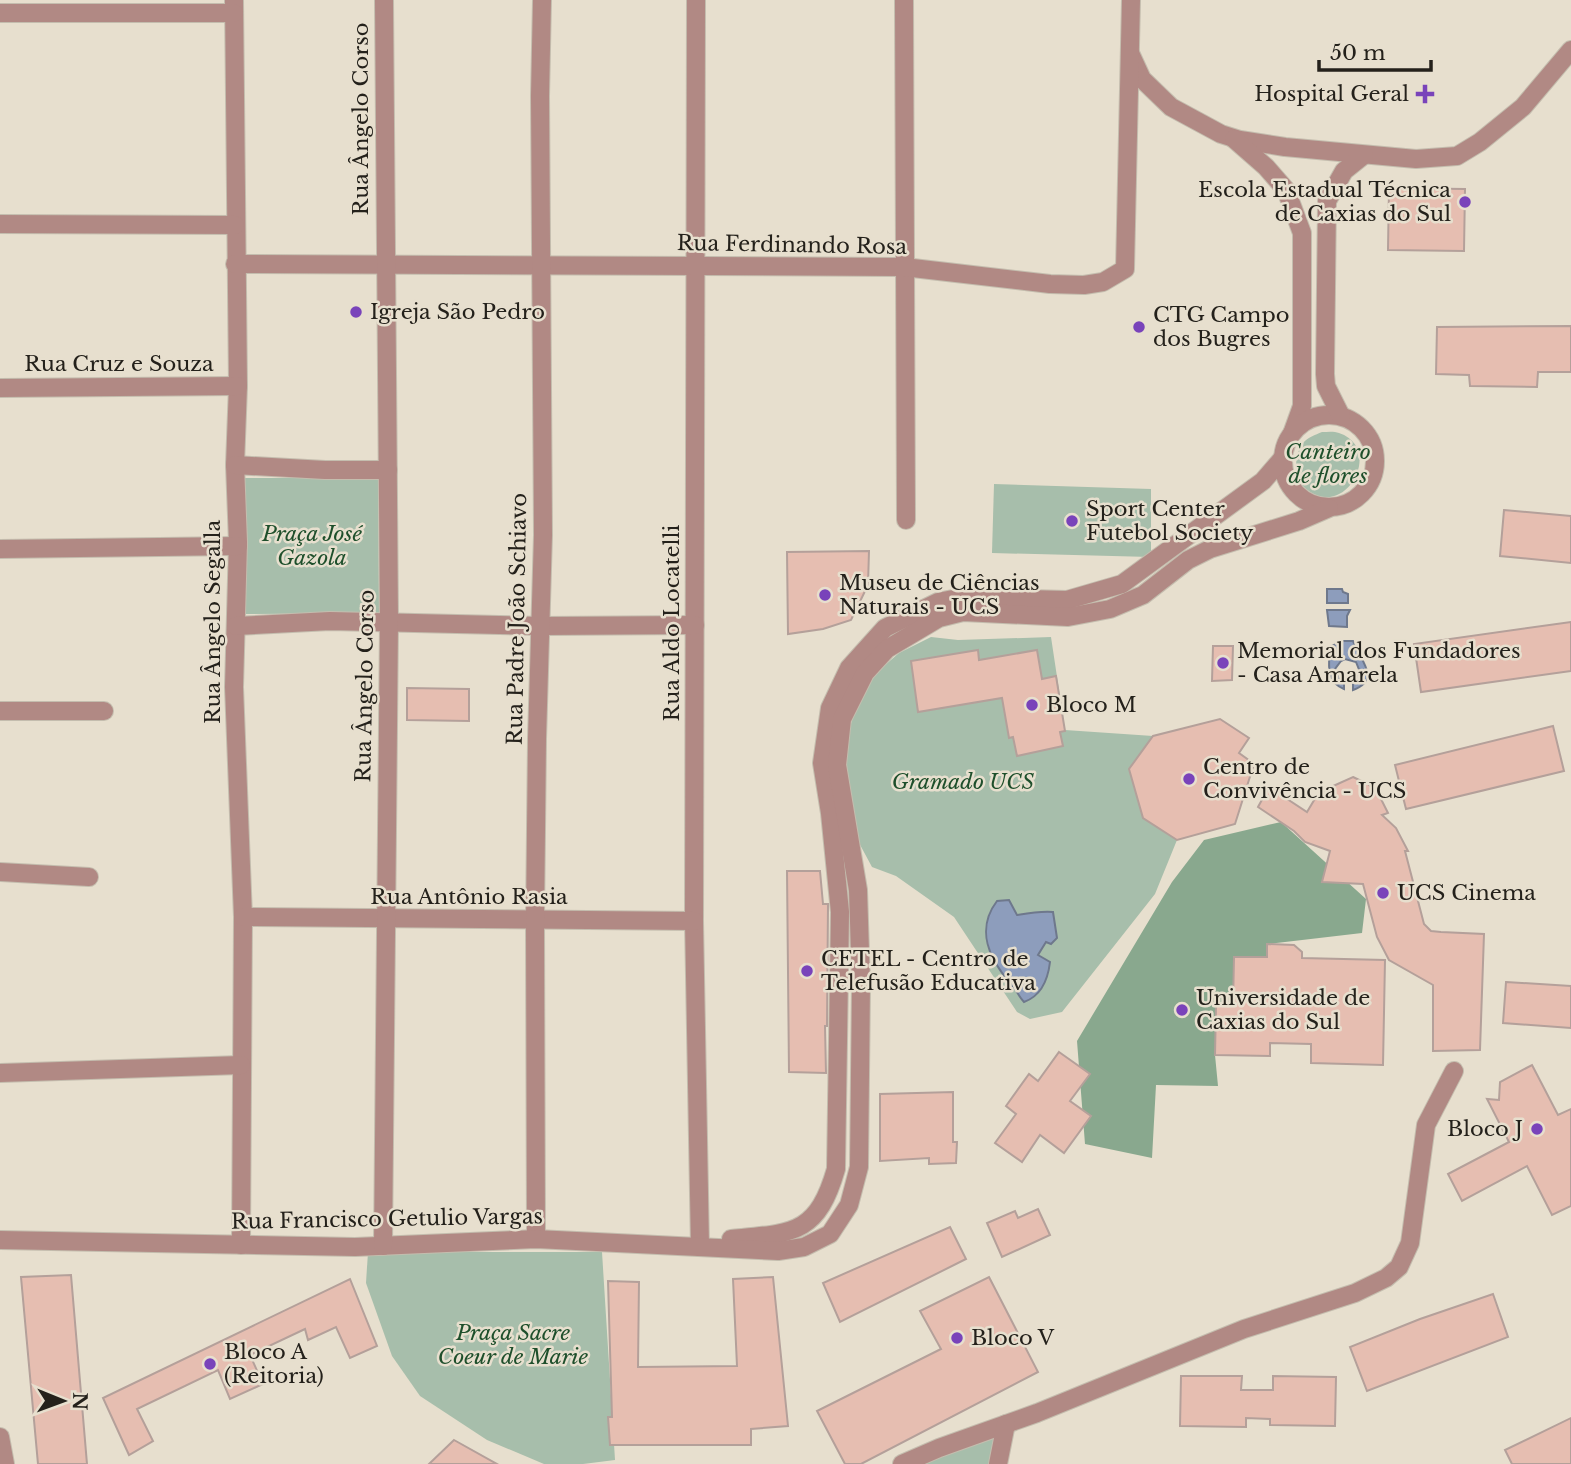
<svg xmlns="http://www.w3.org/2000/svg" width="1571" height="1464" viewBox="0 0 1571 1464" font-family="'Libre Baskerville',serif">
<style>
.green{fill:#a7beab}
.forest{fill:#89a88e}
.water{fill:#8d9dbc;stroke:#6e788c;stroke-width:2}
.building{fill:#e6beb1;stroke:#b4a09a;stroke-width:2}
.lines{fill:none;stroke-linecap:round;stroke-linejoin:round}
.minor-casing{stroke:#c4bdae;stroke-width:20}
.minor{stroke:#b18984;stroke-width:18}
.poi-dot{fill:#7943ba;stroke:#e7dfce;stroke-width:2.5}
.labels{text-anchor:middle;stroke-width:5;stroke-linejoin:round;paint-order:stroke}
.poi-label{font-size:21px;fill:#24211b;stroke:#e7dfce;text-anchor:start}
.street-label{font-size:21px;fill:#24211b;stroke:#e7dfce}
.park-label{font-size:21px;font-style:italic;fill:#1e4f2b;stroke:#e7dfce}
</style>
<rect width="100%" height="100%" fill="#e7dfce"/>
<!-- green -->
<g class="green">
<path d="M1322 432C1327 432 1334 431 1339 433 1385 448 1345 523 1305 488 1293 479 1294 454 1303 443 1308 437 1315 435 1322 432Z"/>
<path d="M245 478H378L379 613 245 614Z"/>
<path d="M994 484 1151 489V557L992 553Z"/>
<path d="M931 637 958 640 1051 637 1065 730 1153 736 1129 769 1143 818 1177 840 1155 894 1062 1012 1030 1019 1017 1012 954 917 896 876 872 867 858 841 846 780 848 734 859 696 877 672 899 653Z"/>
<path d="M368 1252H602L615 1460 583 1464H544L487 1440 420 1396 392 1356 366 1283Z"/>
<path d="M1000 1431 996 1464H924Z"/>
</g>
<!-- forest -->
<path class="forest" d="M1281 822 1366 899 1362 933 1267 944V957H1234L1233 1005 1216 1006 1215 1055 1218 1086 1156 1085 1152 1158 1085 1144 1077 1041 1172 882 1204 840Z"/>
<!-- water -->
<g class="water">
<path d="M1327 589H1342L1343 592 1348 594V603H1327Z"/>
<path d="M1327 610H1350L1347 616V627L1329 626Z"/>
<path d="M1342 641H1353C1358 658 1383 679 1353 690V680L1360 672 1356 662 1345 659 1341 661 1335 669 1339 679 1344 681V689C1325 681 1329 664 1330 647Z"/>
<path d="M1009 900 1017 915C1029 913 1040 911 1053 912L1057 938 1051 944 1046 942 1038 955 1050 962C1048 979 1041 996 1024 1002 1019 997 1016 989 1011 984 989 959 975 930 997 901Z"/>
</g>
<!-- building -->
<g class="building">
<path d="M1389 188 1465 189 1464 251 1388 250Z"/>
<path d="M1571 326V372H1538L1537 387 1470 386 1469 375 1436 374 1437 327Z"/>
<path d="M1504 510 1571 516V563L1500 556Z"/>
<path d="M869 551 868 585 851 620 823 629 788 634 787 552Z"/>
<path d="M1571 622V671L1421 692 1414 644Z"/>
<path d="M1213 646H1233L1232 680 1212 681Z"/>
<path d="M978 650 979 660 1037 650 1042 679 1056 676 1065 731 1060 732 1063 746 1017 756 1013 737 1009 738 1002 698 918 712 911 661Z"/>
<path d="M407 688 469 689V721L407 720Z"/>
<path d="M1220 719 1249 738 1239 753 1250 761 1253 767 1235 824 1177 840 1143 818 1129 769 1153 736Z"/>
<path d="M1553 726 1564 771 1406 809 1395 765Z"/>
<path d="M1353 777 1368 784 1378 793 1388 813 1382 815 1396 828 1408 851H1405L1424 924 1431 931 1441 932 1484 934 1480 1050 1433 1051V985L1389 960 1377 937 1363 884 1322 882 1330 851 1305 842 1294 831 1258 807 1269 787 1307 812 1316 797 1331 787Z"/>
<path d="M787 871H820L823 904H828L827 1026H825L826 1073 789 1072Z"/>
<path d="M1267 944 1294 945 1302 952V958L1385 960 1383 1065 1311 1063V1044L1270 1043V1056L1215 1055 1216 1005H1233L1234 957H1267Z"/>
<path d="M1506 982 1571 986V1028L1503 1023Z"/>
<path d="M1059 1052 1090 1074 1070 1101 1091 1116 1064 1153 1040 1135 1022 1162 995 1143 1016 1114 1006 1106 1029 1074 1038 1081Z"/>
<path d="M1532 1065 1558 1115 1571 1109V1206L1552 1215 1527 1166 1462 1201 1448 1174 1509 1142 1487 1099 1499 1100 1500 1082Z"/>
<path d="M953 1092V1142H957L956 1163 929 1164V1158L880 1161V1094Z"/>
<path d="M1038 1209 1050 1235 1002 1257 987 1223 1015 1211 1018 1218Z"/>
<path d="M950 1227 966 1259 840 1322 823 1283Z"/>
<path d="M71 1275 87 1464H38L21 1277Z"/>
<path d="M773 1277 788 1426 751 1429V1445H610L608 1417H612L608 1281 639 1282 638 1367 737 1366 733 1279Z"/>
<path d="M989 1277 1038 1372 861 1464H845L817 1411 941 1349 920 1311Z"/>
<path d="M350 1279 377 1346 350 1358 336 1327 308 1340 305 1329 250 1355 263 1384 230 1399 218 1370 137 1409 153 1441 129 1455 103 1398Z"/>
<path d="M1493 1294 1508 1337 1367 1391 1350 1347 1420 1319Z"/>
<path d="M1181 1376H1242L1241 1390H1273V1376L1336 1377 1335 1426 1270 1425V1419L1246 1418V1427L1180 1426Z"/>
<path d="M1571 1418V1464H1512L1505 1450Z"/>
<path d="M454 1440 497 1464H429Z"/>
</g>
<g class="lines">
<defs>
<g id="minor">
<path d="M234 0 238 386 235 465 238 542 234 687 243 917 241 1245"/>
<path d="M696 0 694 921 700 1247"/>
<path d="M904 0 906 520"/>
<path d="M0 13H234"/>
<path d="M1130 53 1142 79 1171 107 1221 134 1240 140 1285 147 1416 159 1457 156 1480 142 1523 107 1571 50"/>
<path d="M1234 139 1266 167 1286 190 1302 233V406L1293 431"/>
<path d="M0 224 235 225"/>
<path d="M235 264 904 267 1050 284 1084 285 1103 282 1125 269 1131 0"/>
<path d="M0 388 238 386"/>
<circle cx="1329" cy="461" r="46"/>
<path d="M1341 416 1326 386 1325 374 1327 201 1344 171 1364 155"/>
<path d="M235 465 325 470H388"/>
<path d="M0 549 238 546"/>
<path d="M236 626 330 621 540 626 695 625"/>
<path d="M0 711H104"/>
<path d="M0 872 89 877"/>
<path d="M243 917 694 921"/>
<path d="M0 1073 241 1065"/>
<path d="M536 1239 535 920 537 739 543 535 540 96 542 0"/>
<path d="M731 1239C793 1233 817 1235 836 1169L840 912 830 813 822 763 830 708 849 668 885 628 938 602 953 599 986 598 1067 600 1122 584 1263 481 1282 459"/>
<path d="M0 1240 355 1247 536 1239 778 1251 804 1247 830 1234 849 1205 859 1167 861 983 858 890 837 765 842 719 865 673 887 649 939 618 963 612 1068 617 1110 609 1143 595 1188 560 1210 549 1299 521 1329 508"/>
<path d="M383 1246 389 621 384 0"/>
<path d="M0 1437 5 1464"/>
<path d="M902 1464 939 1448 1037 1413 1244 1329 1355 1293 1386 1278 1399 1267 1410 1243 1426 1125 1454 1071"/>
<path d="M998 1464 1006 1424"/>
</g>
</defs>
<!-- minor casing -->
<use href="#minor" class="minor-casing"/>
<!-- minor -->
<use href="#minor" class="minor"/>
</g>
<!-- markers -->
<g class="poi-dot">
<path d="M1421.5 83.5h7v7h7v7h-7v7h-7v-7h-7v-7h7z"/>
<circle cx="1465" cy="202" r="7"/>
<circle cx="356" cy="312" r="7"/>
<circle cx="1139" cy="327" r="7"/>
<circle cx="1072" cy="521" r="7"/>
<circle cx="825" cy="595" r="7"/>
<circle cx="1223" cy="663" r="7"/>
<circle cx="1032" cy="705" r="7"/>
<circle cx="1189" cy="779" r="7"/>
<circle cx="1383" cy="893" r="7"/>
<circle cx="807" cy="971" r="7"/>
<circle cx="1182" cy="1010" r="7"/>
<circle cx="1537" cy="1129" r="7"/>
<circle cx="957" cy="1338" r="7"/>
<circle cx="210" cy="1364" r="7"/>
</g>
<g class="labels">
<!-- poi labels -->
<g class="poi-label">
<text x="1409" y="101" text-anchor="end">Hospital Geral</text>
<text x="1451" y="197" text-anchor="end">Escola Estadual Técnica<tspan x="1451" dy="24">de Caxias do Sul</tspan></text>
<text x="370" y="319">Igreja São Pedro</text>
<text x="1153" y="322">CTG Campo<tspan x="1153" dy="24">dos Bugres</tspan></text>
<text x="1086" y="516">Sport Center<tspan x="1086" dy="24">Futebol Society</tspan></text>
<text x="839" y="590">Museu de Ciências<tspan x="839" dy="24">Naturais - UCS</tspan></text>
<text x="1237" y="658">Memorial dos Fundadores<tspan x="1237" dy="24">- Casa Amarela</tspan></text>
<text x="1046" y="712">Bloco M</text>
<text x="1203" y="774">Centro de<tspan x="1203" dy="24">Convivência - UCS</tspan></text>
<text x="1397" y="900">UCS Cinema</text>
<text x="821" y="966">CETEL - Centro de<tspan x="821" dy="24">Telefusão Educativa</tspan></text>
<text x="1196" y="1005">Universidade de<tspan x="1196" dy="24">Caxias do Sul</tspan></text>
<text x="1523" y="1136" text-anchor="end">Bloco J</text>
<text x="971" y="1345">Bloco V</text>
<text x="224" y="1359">Bloco A<tspan x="224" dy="24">(Reitoria)</tspan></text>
</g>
<!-- street labels -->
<g class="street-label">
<text transform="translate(361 119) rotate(-90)" y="7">Rua Ângelo Corso</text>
<text transform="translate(792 245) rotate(1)" y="7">Rua Ferdinando Rosa</text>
<text x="119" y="371">Rua Cruz e Souza</text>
<text transform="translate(517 619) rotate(-89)" y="7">Rua Padre João Schiavo</text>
<text transform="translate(213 622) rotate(-90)" y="7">Rua Ângelo Segalla</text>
<text transform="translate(672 623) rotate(-90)" y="7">Rua Aldo Locatelli</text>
<text transform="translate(365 686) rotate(-89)" y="7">Rua Ângelo Corso</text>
<text x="469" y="904">Rua Antônio Rasia</text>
<text transform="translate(387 1219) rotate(-1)" y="7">Rua Francisco Getulio Vargas</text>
</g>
<!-- park labels -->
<g class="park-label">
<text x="1328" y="459">Canteiro<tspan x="1328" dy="24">de flores</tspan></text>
<text x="312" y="541">Praça José<tspan x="312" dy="24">Gazola</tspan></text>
<text x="963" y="789">Gramado UCS</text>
<text x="513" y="1340">Praça Sacre<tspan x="513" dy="24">Coeur de Marie</tspan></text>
</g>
</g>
<!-- north arrow -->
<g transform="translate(63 1401) rotate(91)" stroke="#e7dfce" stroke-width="5" paint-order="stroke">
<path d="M0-5L12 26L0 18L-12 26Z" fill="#24211b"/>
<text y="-10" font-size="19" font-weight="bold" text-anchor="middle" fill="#24211b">N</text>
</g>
<!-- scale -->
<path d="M1319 60v10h112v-10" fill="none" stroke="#24211b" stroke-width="3.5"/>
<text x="1330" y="60" font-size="21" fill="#24211b" stroke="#e7dfce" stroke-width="5" paint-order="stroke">50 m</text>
</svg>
